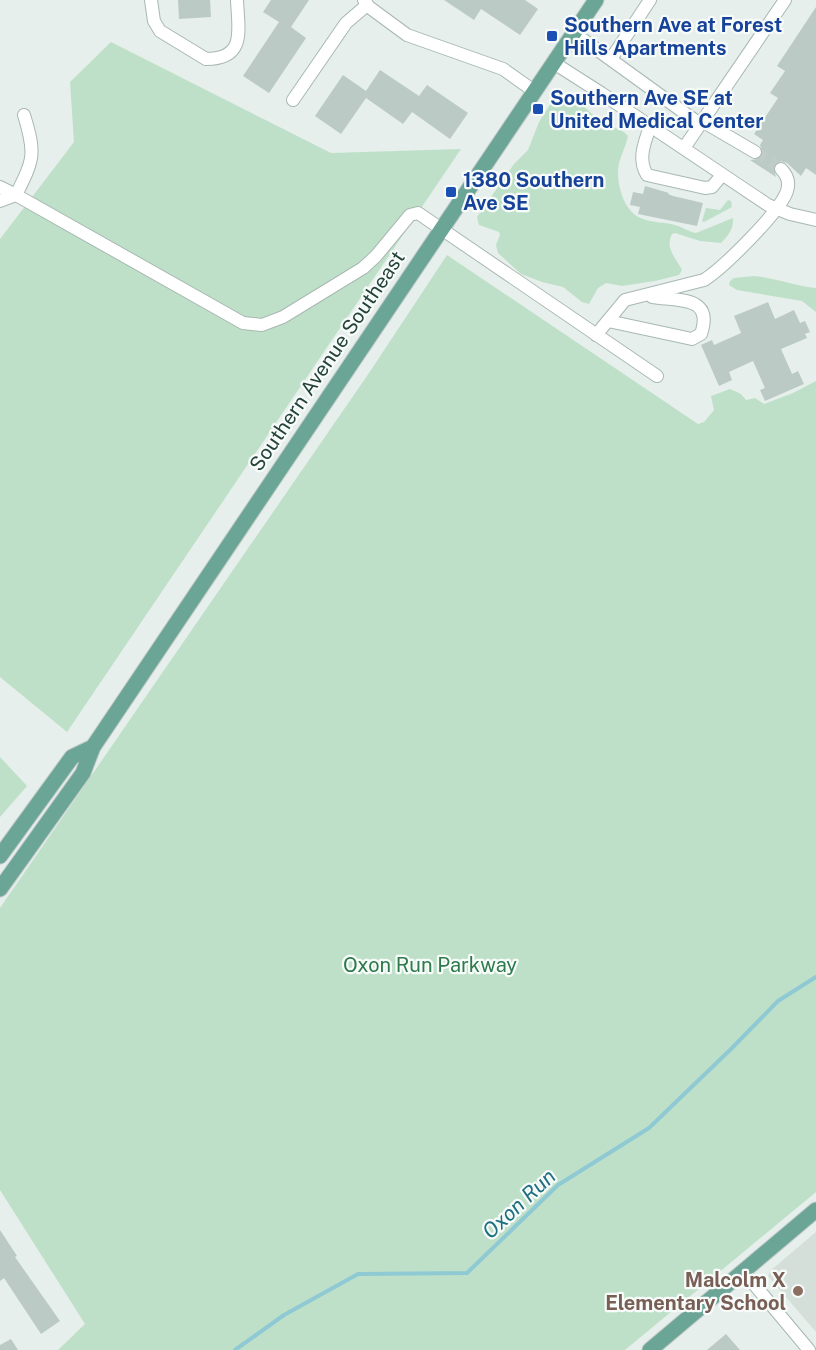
<svg xmlns="http://www.w3.org/2000/svg" width="816" height="1350" viewBox="0 0 816 1350" font-family="'Public Sans',sans-serif">
<style>
.built{fill:#d4dfda}
.green{fill:#bfe0c8}
.lines{fill:none;stroke-linecap:round;stroke-linejoin:round}
.stream{stroke:#8ec9d4;stroke-width:4}
.building{fill:#bbcac4}
.minor-tunnel{stroke:#bfccc8;stroke-width:12;stroke-dasharray:12 6;stroke-linecap:butt}
.minor-casing{stroke:#a8b8b2;stroke-width:14}
.major-casing{stroke:#c2cac8;stroke-width:17}
.minor{stroke:#fff;stroke-width:12}
.major{stroke:#6aa596;stroke-width:15}
.transit-dot{fill:#1a4fb4;stroke:#f7fbf9;stroke-width:2}
.education-dot{fill:#8d6e63;stroke:#f7fbf9;stroke-width:2}
.labels{text-anchor:middle;stroke-width:4.5;stroke-linejoin:round;paint-order:stroke}
.transit-label{font-size:20px;font-weight:bold;fill:#164399;stroke:#f7fbf9;text-anchor:start}
.street-label{font-size:20px;fill:#24423a;stroke:#f7fbf9}
.park-label{font-size:20px;fill:#2d7a4b;stroke:#f7fbf9}
.education-label{font-size:20px;font-weight:bold;fill:#785e54;stroke:#f7fbf9;text-anchor:end}
.water-label{font-size:21px;font-style:italic;fill:#1c6f80;stroke:#f7fbf9}
</style>
<rect width="100%" height="100%" fill="#e6efeb"/>
<!-- built -->
<path class="built" d="M816 1232V1332L768 1276 770 1271Z"/>
<!-- green -->
<g class="green">
<path d="M111 42 331 153 461 149 67 732 0 677V239L74 142 70 82Z"/>
<path d="M562 94C579 96 591 117 607 125 615 128 622 129 628 136 626 148 618 159 618 172 618 189 625 213 643 219 654 223 664 222 675 225 683 227 689 232 696 233L733 218C734 229 728 236 721 243L700 241 675 233 672 234C665 249 675 256 682 270L679 275 655 281 622 286 606 283 598 288 589 304 582 302 563 287 542 282 521 274 498 253 496 245 500 235 499 232 479 225 477 217 514 164 528 150 539 122 551 103Z"/>
<path d="M728 200 731 201 732 207 704 222 702 221 706 208 720 210Z"/>
<path d="M447 255 698 424 704 422 714 410 711 396 730 389 741 394 746 400 755 398 764 404 793 393 816 381V1192L625 1350H58L85 1324 0 1190V908L369 373Z"/>
<path d="M754 276C776 278 795 286 816 288V312L802 301 737 290 729 285 730 281 734 278Z"/>
<path d="M0 757 27 786 0 817Z"/>
</g>
<g class="lines">
<!-- stream -->
<path class="stream" d="M235 1350 284 1315 358 1274 467 1273 558 1185 649 1128 731 1049 778 1001 816 977"/>
</g>
<!-- building -->
<g class="building">
<path d="M178 0H210L211 17 179 19Z"/>
<path d="M271 0H309L291 27 306 38 269 93 243 76 279 22 263 12Z"/>
<path d="M444 0H525L538 9 520 35 481 9 474 20Z"/>
<path d="M816 7V175L806 168 801 176 787 163 780 161 773 167 776 177 750 160 759 159 763 153 760 145 763 140 754 134 778 98 770 93 785 71 777 66Z"/>
<path d="M380 70 419 96 427 85 468 113 450 139 412 112 403 124 366 98 341 134 315 116 343 75 366 91Z"/>
<path d="M645 186 669 193 668 194 673 196 703 203 697 226 638 214 640 207 630 205 633 192 643 194Z"/>
<path d="M768 302 775 319 794 310 800 323 805 321 810 332 805 334 807 338 781 349 792 374 798 371 804 384 765 401 760 390 765 388 753 361 729 372 732 380 719 386 701 345 712 340 714 345 741 333 734 316Z"/>
<path d="M0 1230 17 1256 15 1257 60 1321 41 1334 4 1278 0 1281Z"/>
<path d="M726 1334 740 1350H707Z"/>
<path d="M11 1339 18 1350H0V1345Z"/>
</g>
<g class="lines">
<!-- minor-tunnel -->
<path class="minor-tunnel" d="M755 152 781 169"/>
<defs>
<g id="minor">
<path d="M151 0 154 21 160 31 206 59C247 59 238 29 237 0"/>
<path d="M364 0 369 7 407 35 503 69 534 91"/>
<path d="M574 33 700 124"/>
<path d="M611 59 650 0"/>
<path d="M554 63 601 93 768 205 790 214 816 220"/>
<path d="M293 100 346 23 367 5"/>
<path d="M702 121 755 152"/>
<path d="M650 126C645 143 637 158 647 175L705 188 712 187 722 175"/>
<path d="M684 148 785 0"/>
<path d="M0 187 16 195C34 159 36 154 24 115"/>
<path d="M0 201 16 195 243 323 262 325 283 317 363 268 376 256 410 215 418 213 657 376"/>
<path d="M608 321 692 339 701 334C714 296 679 301 652 297"/>
<path d="M596 335 625 300 704 280C723 268 780 212 787 191 790 182 787 175 781 169"/>
<path d="M743 1271 809 1350"/>
</g>
<g id="major">
<path d="M0 856 72 757 93 747"/>
<path d="M0 889 83 773 93 747 596 0"/>
<path d="M650 1350 816 1210"/>
</g>
</defs>
<!-- minor casing -->
<use href="#minor" class="minor-casing"/>
<!-- major casing -->
<use href="#major" class="major-casing"/>
<!-- minor -->
<use href="#minor" class="minor"/>
<!-- major -->
<use href="#major" class="major"/>
</g>
<!-- markers -->
<g class="transit-dot">
<rect x="546" y="30" width="12" height="12" rx="3"/>
<rect x="532" y="103" width="12" height="12" rx="3"/>
<rect x="445" y="186" width="12" height="12" rx="3"/>
</g>
<circle class="education-dot" cx="798" cy="1291" r="6"/>
<g class="labels">
<!-- transit labels -->
<g class="transit-label">
<text x="564" y="32">Southern Ave at Forest<tspan x="564" dy="23">Hills Apartments</tspan></text>
<text x="550" y="105">Southern Ave SE at<tspan x="550" dy="23">United Medical Center</tspan></text>
<text x="463" y="187">1380 Southern<tspan x="463" dy="23">Ave SE</tspan></text>
</g>
<!-- street labels -->
<g class="street-label">
<text transform="translate(327 361) rotate(-56)" y="7">Southern Avenue Southeast</text>
</g>
<!-- park labels -->
<g class="park-label">
<text x="430" y="972">Oxon Run Parkway</text>
</g>
<!-- education labels -->
<g class="education-label">
<text x="786" y="1287">Malcolm X<tspan x="786" dy="23">Elementary School</tspan></text>
</g>
<!-- water labels -->
<g class="water-label">
<text transform="translate(519 1204) rotate(-43)" y="7">Oxon Run</text>
</g>
</g>
</svg>
